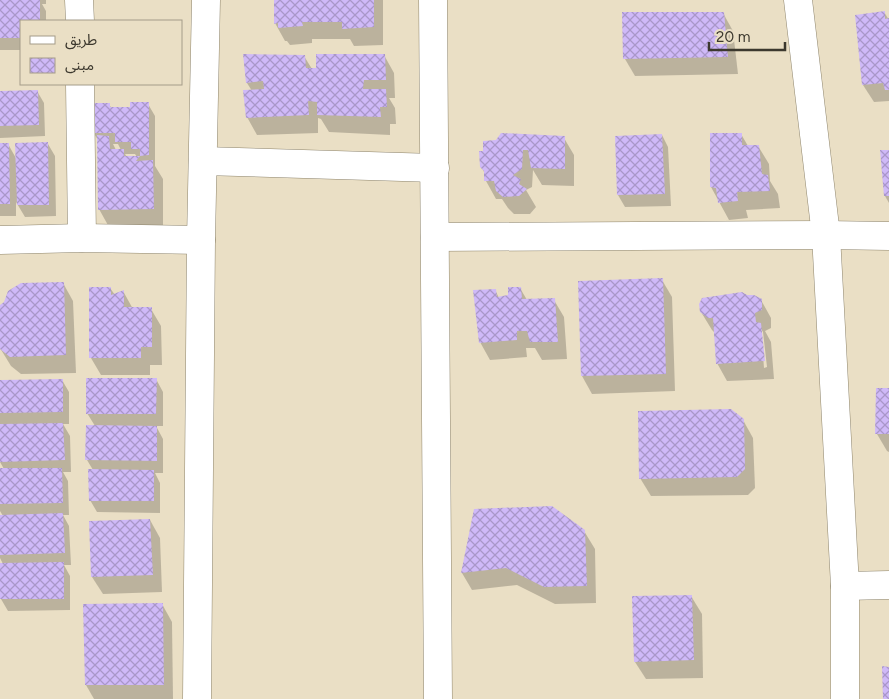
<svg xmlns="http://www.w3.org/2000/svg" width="889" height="699" viewBox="0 0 889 699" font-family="Figtree,'Noto Sans Arabic',sans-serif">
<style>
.shadow{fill:#0003;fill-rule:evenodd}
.building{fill:url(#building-cross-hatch)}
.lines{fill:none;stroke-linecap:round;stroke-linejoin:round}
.minor-casing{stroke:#8e856d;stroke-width:29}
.minor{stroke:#fff;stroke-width:28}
</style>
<defs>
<pattern id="building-cross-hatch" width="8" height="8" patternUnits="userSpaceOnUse" patternTransform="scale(1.25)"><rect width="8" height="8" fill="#cfb9f8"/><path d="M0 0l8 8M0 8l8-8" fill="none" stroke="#a997c9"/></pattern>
</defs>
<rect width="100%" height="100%" fill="#eadfc5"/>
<!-- shadow -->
<g class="shadow">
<path d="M0 0H46V4H42L46 11V21H21V50H0Z"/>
<path d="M275 0H383V45L354 46 350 39H312V43L290 45 287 41H285L275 23Z"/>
<path d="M884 12 889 20V101L874 102 863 85Z"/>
<path d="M723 13 733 31 738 74 635 76 625 59Z"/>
<path d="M384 55 394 73 395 98H389L395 108 396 124H390V135L329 132 321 119 318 118V133L257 135 247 117 252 91 247 83 304 56 312 69Z"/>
<path d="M37 91 44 103 45 136 0 138V93Z"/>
<path d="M148 104 155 116V166L163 179V227H109L99 209 98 140 93 132 109 105 112 108 131 109ZM113 144H118L121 150H116ZM125 154H135L137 157H127Z"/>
<path d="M741 134 748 146H758L769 164 770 181 778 194 780 208 746 210 748 218 729 220 711 187Z"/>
<path d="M662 135 668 147 671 206 625 207 618 195 616 137Z"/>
<path d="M564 138 574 155V186L542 185 533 170 532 187 526 190 536 207 530 214H514L508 208 502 199H496L486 181 485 174 481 166 480 152Z"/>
<path d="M8 144 17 160 48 144 55 156 56 216 25 217 16 202V216H0V145Z"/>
<path d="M889 152V203L885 196Z"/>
<path d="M662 280 672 297 675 391 592 394 582 376 579 282Z"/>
<path d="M63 283 73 301 76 373 21 374 11 366 0 348V306Z"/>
<path d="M110 288 115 295 123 291 133 309H151L161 326 162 365H150V375H101L91 358Z"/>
<path d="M520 288 527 300H554L564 317 567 359 542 360 535 348H526L527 357 490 360 480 342 495 290 499 298 509 296Z"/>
<path d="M761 300 771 318V328L765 331 771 342 774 379 727 381 717 363 715 333 712 330 701 312ZM761 329 763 332 767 367 764 368Z"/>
<path d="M156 379 163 392V426H156L163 439V473H155L160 483V513L97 512 90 500 93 470 87 460 95 426 87 413Z"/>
<path d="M62 380 69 392V424H63L70 436 71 472H63L68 481 69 515H63L69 526 71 565H64L70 576V610L8 611 1 599 3 564 0 558V517L3 516 0 511V469H4L0 462V381Z"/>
<path d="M889 390V452L887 451 877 434Z"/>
<path d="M743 420 753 438 755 488 748 495 651 496 640 478Z"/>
<path d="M475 510 584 531 595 549 596 603 555 604 517 585 472 590 462 573Z"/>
<path d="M150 520 160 538 162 592 103 594 92 577Z"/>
<path d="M691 596 702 614 703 678 646 679 635 662Z"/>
<path d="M162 604 172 622 173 699H94L86 685Z"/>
</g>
<!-- building -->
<g class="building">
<path d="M0 0H40V21H21V38H0Z"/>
<path d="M274 0H374V27L342 29V22H302L303 26 278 28V23L274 24Z"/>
<path d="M885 11V19L889 18V90H885L883 83 862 85 855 15Z"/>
<path d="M622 12H724L728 57 623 59Z"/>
<path d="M243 54 305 55 306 68H316V54H385L386 80H364L363 89H386L387 107H380L381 117 317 115V102L308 101 309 115 246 118 243 90 264 89 263 81 246 83Z"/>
<path d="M38 90 39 125 0 126V91Z"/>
<path d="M130 102H149V155L140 156V149H131V142H115V133H92V103H110V107H130Z"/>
<path d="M501 133 565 136V169L531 168 528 150H523L522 169 513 175 521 179 519 184 527 189 519 196 503 197 496 191 494 181H484V171L480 167 479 151H483V141L496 140Z"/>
<path d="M710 133H742V145H759L762 174 768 175 770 191 737 192 738 201 718 203 716 188 710 187Z"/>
<path d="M662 134 665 194 617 195 615 136Z"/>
<path d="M97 135 109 136 110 149H124V156H140L136 161 153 160 154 209 98 210Z"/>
<path d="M48 142 49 205H17L15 143Z"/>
<path d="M0 143H9L10 204H0Z"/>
<path d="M880 150H889V196H884Z"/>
<path d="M663 278 666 374 581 376 578 281Z"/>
<path d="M64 282 66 355 10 357 0 349V305L4 302 8 291 21 283Z"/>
<path d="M89 287H111V295L124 290V307H152V347H141V358H89Z"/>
<path d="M508 287H521L522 299 555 298 558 342H530L527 331H517V340L479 343 473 290 496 289 497 297 508 295Z"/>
<path d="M742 292 747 295H754L762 299V310L755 313 756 322 761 323 765 361 716 364 713 318H708L700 312 699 304 702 298Z"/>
<path d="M86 378H157L156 414H86Z"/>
<path d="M63 379V412L0 413V380Z"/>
<path d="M876 388H889V434H875Z"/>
<path d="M731 409 744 419 745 469 737 477 639 479 638 411Z"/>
<path d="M63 423 65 460 0 462V424Z"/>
<path d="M86 425 157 426V461L85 460Z"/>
<path d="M0 468H62L63 503 0 504Z"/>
<path d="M88 469 154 470V501H89Z"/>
<path d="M552 506 585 530 587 586 544 587 506 568 461 573 474 509Z"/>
<path d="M63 513 65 553 0 555V515Z"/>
<path d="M150 519 153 575 91 577 89 521Z"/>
<path d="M64 562V599H0V563Z"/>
<path d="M692 595 694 660 634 662 632 596Z"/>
<path d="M163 603 164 685H85L83 604Z"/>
<path d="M882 666 889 667V699H883Z"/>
</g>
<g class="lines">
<defs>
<g id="minor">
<path d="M79 0 80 21"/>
<path d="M433 0 438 699"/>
<path d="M798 0 826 235 845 586V699"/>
<path d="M80 84 82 238"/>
<path d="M203 161 435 168"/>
<path d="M435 237 826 235 889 236"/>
<path d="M0 240 82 238 201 240"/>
<path d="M845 586 889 585"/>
<path d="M197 699 201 240 206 0"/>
</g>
</defs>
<!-- minor casing -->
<use href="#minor" class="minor-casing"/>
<!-- minor -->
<use href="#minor" class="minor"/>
</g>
<!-- legend -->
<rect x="20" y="20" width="162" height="65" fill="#eadfc5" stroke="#a49c89"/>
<rect x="30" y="36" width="25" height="8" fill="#ffffff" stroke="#a49c89"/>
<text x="65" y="45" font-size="15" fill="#3c382e">طريق</text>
<rect x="30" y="58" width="25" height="15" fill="url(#building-cross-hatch)" stroke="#a49c89"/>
<text x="65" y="70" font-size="15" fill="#3c382e">مبنى</text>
<!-- scale -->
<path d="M709 42v8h76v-8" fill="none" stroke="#3c382e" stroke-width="2.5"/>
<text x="716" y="42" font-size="15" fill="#3c382e" stroke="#eadfc5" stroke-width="4" paint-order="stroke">20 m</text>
</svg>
